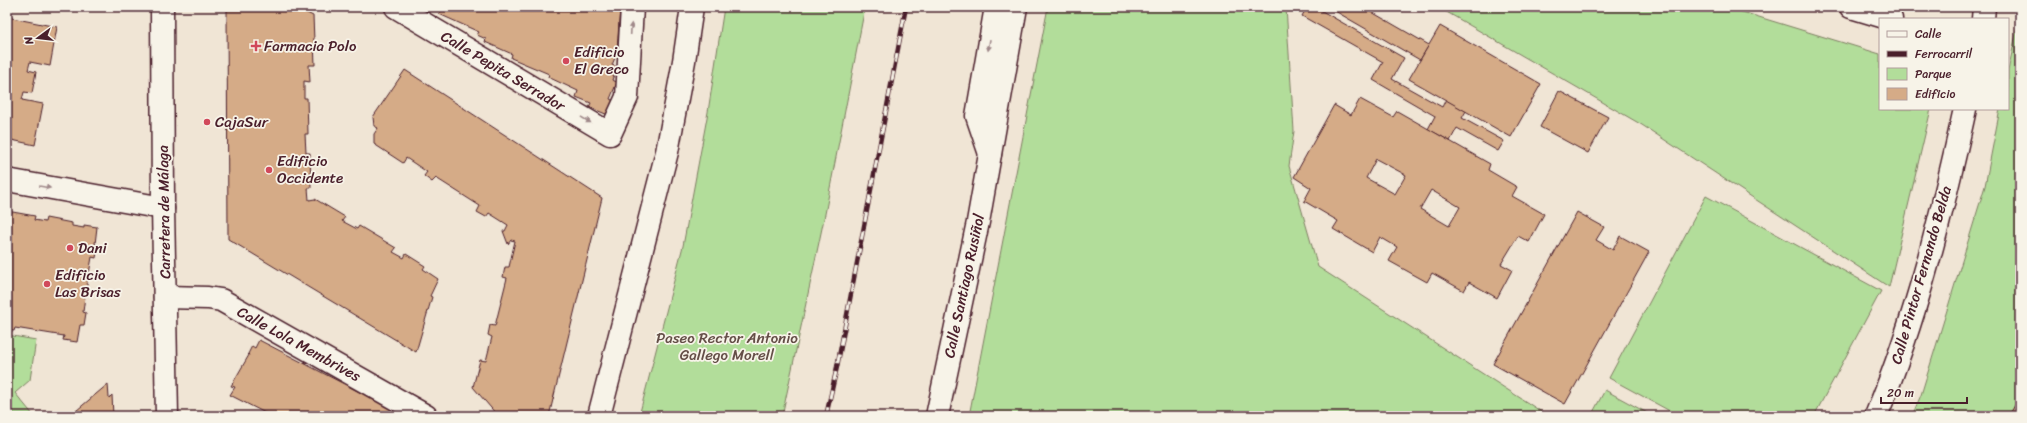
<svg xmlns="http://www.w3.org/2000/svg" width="2027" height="423" viewBox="0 0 2027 423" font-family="Sriracha,sans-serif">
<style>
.green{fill:#b2dd9a;stroke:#7e7e62}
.building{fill:#d5ab87;stroke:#4a1f2b;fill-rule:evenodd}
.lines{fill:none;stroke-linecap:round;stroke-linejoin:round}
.minor-casing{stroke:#4a1f2b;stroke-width:25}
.tertiary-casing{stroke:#4a1f2b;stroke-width:25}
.secondary-casing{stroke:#4a1f2b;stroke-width:25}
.primary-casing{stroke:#4a1f2b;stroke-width:25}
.minor{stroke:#f7f3e8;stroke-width:22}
.tertiary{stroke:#f7f3e8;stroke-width:22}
.secondary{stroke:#f7f3e8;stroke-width:22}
.primary{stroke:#f7f3e8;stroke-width:22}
.rail-casing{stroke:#4a1f2b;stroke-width:4.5}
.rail{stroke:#f7f3e8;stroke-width:3;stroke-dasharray:9;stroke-linecap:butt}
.oneway{fill:#a0898a}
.poi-dot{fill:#d1495b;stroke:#f7f3e8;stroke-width:1.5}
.labels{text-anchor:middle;stroke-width:3.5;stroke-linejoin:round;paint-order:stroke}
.poi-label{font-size:15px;fill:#4a1f2b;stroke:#f7f3e8;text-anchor:start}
.street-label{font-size:15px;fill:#4a1f2b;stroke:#f7f3e8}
.park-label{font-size:15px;fill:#644e47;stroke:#f7f3e8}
</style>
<rect width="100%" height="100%" fill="#f0e5d5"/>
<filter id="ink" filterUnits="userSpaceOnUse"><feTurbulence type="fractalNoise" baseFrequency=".025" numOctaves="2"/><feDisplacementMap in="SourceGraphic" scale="8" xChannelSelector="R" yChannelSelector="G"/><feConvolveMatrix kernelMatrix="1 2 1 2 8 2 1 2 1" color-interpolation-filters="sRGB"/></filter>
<g filter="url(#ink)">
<!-- green -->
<g class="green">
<path d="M724 7H865L825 214 782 416H639L683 246 708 112Z"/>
<path d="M1048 7H1286L1294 131 1289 166 1318 267 1548 416H969Z"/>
<path d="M1438 7H1726L1880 54V109H1931L1889 287 1642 125Z"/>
<path d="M2020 15V416H1912L1921 395 1985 186 2000 109H2008V71Z"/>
<path d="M1706 196 1881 291 1814 416H1679L1609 378Z"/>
<path d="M7 335 36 340 30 380 15 393 34 416H7Z"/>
<path d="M1605 390 1651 415 1653 416H1591Z"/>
</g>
<!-- building -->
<g class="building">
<path d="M26 7H55L35 9Z"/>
<path d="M227 7H295L313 16 315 65H309L310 82 304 81V98H307L308 134H305L306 153H310L311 188H308L309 200 315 199 345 217 342 221 357 229 359 226 396 248 393 252 404 258 406 254 425 266 423 269 438 279 430 296 432 297 416 352 228 239Z"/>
<path d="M443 7H620L617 53 612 65 617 67 612 80 617 82 610 99 614 101 608 115 589 107 591 103 576 97 578 91 548 77 549 74 511 58 512 54 485 42 486 39 477 35 479 32 439 14Z"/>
<path d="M1307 7H1315L1404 58 1392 79 1442 107 1446 99 1466 111 1462 118 1504 141 1498 151 1457 128 1450 141 1428 129 1435 116 1373 80 1383 62 1302 16Z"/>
<path d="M1328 7H1363L1429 45 1420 60Z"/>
<path d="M7 17 57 27 50 66 30 62 28 70 36 72 32 93 24 92 22 100 43 104 35 145 7 139Z"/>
<path d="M1440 26 1541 84 1511 137 1409 79Z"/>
<path d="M405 70 602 198 549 416 497 415 473 387 480 360 486 361 492 337 488 335 490 325 495 326 507 278 503 277 505 267H509L515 241 511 240 508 244 503 231H505L508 225 489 213 486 217 477 212 480 206 436 178 432 182 424 176 427 172 406 158 403 163 374 144V134L378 128 374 126 373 117Z"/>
<path d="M1559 91 1608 117 1588 153 1540 127Z"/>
<path d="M1360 99 1393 117 1397 111 1490 164 1488 170 1517 187 1512 196 1544 214 1529 242 1518 236 1501 264 1512 270 1497 298 1469 282 1464 291 1432 273 1427 282 1389 261 1397 247 1380 237 1372 252 1333 229 1338 221 1304 201 1311 188 1294 177 1334 105 1351 115ZM1376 159 1406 175 1395 194 1366 178ZM1431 190 1460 207 1449 226 1420 209Z"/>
<path d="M7 211 35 216 34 220 45 222 46 218 72 223V226L84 228V225L97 227 95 244 98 245 96 258 92 257 85 296 83 312 86 313 84 325H80L77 342 63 340 64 336 15 328 14 331 7 330Z"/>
<path d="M1577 212 1604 227 1596 240 1613 250 1620 236 1649 252 1565 404 1493 364Z"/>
<path d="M259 340 406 416H271L230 395 235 387 231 386 249 355 248 354 252 346 255 348Z"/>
<path d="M108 384 109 398 112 395 113 416H70Z"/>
<path d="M2018 400 2020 401V416L2011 412Z"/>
</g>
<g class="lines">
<defs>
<g id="minor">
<path d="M396 7 610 134 627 97 632 7"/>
<path d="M165 297 208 298 221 300 426 416"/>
</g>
<g id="tertiary">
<path d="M1851 7 1891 19"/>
<path d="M1983 19 1984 7"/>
<path d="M990 154 977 116 996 7"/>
<path d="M7 180 163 208"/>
<path d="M937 416 978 222 1016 7"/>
<path d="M1876 416C1917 317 1942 213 1965 109"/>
</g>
<path id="secondary" d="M599 416 667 152 684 61 692 7"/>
<path id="primary" d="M162 7 163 208 167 416"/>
</defs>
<!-- minor casing -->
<use href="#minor" class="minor-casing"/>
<!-- tertiary casing -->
<use href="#tertiary" class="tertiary-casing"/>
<!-- secondary casing -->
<use href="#secondary" class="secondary-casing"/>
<!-- primary casing -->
<use href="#primary" class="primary-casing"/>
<!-- minor -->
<use href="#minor" class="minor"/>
<!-- tertiary -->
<use href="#tertiary" class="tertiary"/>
<!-- secondary -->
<use href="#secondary" class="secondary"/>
<!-- primary -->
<use href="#primary" class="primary"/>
<defs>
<path id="rail" d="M826 416 837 367 906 7"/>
</defs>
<!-- rail casing -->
<use href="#rail" class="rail-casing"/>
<!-- rail -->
<use href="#rail" class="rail"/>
</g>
<!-- one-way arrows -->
<defs><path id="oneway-solid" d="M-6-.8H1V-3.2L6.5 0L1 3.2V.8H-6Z"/></defs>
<g class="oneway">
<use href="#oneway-solid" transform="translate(631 29) rotate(-87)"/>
<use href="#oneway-solid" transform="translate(989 45) rotate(100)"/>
<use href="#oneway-solid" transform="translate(586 120) rotate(31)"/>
<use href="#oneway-solid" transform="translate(45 187) rotate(10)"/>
</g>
</g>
<!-- markers -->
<g class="poi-dot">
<path d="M254 40h4v4h4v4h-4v4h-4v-4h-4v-4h4z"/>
<circle cx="566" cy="61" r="4"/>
<circle cx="207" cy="122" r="4"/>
<circle cx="269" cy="170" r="4"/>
<circle cx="70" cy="248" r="4"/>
<circle cx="47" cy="284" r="4"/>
</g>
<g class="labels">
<!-- poi labels -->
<g class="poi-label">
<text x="264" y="51">Farmacia Polo</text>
<text x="574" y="57">Edificio<tspan x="574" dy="17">El Greco</tspan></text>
<text x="215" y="127">CajaSur</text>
<text x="277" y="166">Edificio<tspan x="277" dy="17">Occidente</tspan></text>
<text x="78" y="253">Dani</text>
<text x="55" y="280">Edificio<tspan x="55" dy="17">Las Brisas</tspan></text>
</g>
<!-- street labels -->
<g class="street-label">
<text transform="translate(503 71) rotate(31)" y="5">Calle Pepita Serrador</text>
<text transform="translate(164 212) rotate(-91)" y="5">Carretera de Málaga</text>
<text transform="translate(1921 275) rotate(-74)" y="5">Calle Pintor Fernando Belda</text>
<text transform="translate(964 286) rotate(-78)" y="5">Calle Santiago Rusiñol</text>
<text transform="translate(299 344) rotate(29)" y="5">Calle Lola Membrives</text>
</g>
<!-- park labels -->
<g class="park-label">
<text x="727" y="343">Paseo Rector Antonio<tspan x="727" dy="17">Gallego Morell</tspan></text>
</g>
</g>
<!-- margin -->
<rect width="2027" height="423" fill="none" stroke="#f7f3e8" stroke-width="24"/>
<rect x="12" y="12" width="2003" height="399" fill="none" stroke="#4a1f2b" stroke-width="1.5" filter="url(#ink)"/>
<!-- legend -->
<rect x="1879" y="18" width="130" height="92" fill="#f7f3e8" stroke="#b29e9c"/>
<rect x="1887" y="31" width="20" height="6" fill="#f7f3e8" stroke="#b29e9c"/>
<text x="1915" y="38" font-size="12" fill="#4a1f2b">Calle</text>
<rect x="1887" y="51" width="20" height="6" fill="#4a1f2b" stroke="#b29e9c"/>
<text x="1915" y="58" font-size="12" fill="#4a1f2b">Ferrocarril</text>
<rect x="1887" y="68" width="20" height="12" fill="#b2dd9a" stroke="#b29e9c"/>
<text x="1915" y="78" font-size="12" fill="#4a1f2b">Parque</text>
<rect x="1887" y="88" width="20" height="12" fill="#d5ab87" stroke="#b29e9c"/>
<text x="1915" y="98" font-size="12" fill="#4a1f2b">Edificio</text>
<!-- north arrow -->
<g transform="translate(38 38) rotate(255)" stroke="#f7f3e8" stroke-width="3" paint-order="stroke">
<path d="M0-3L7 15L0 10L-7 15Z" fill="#4a1f2b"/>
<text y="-6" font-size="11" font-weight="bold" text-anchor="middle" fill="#4a1f2b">N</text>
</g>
<!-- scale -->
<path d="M1881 397v6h86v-6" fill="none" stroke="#4a1f2b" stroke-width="2"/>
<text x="1887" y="397" font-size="12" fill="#4a1f2b" stroke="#f7f3e8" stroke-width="3" paint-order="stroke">20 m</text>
</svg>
